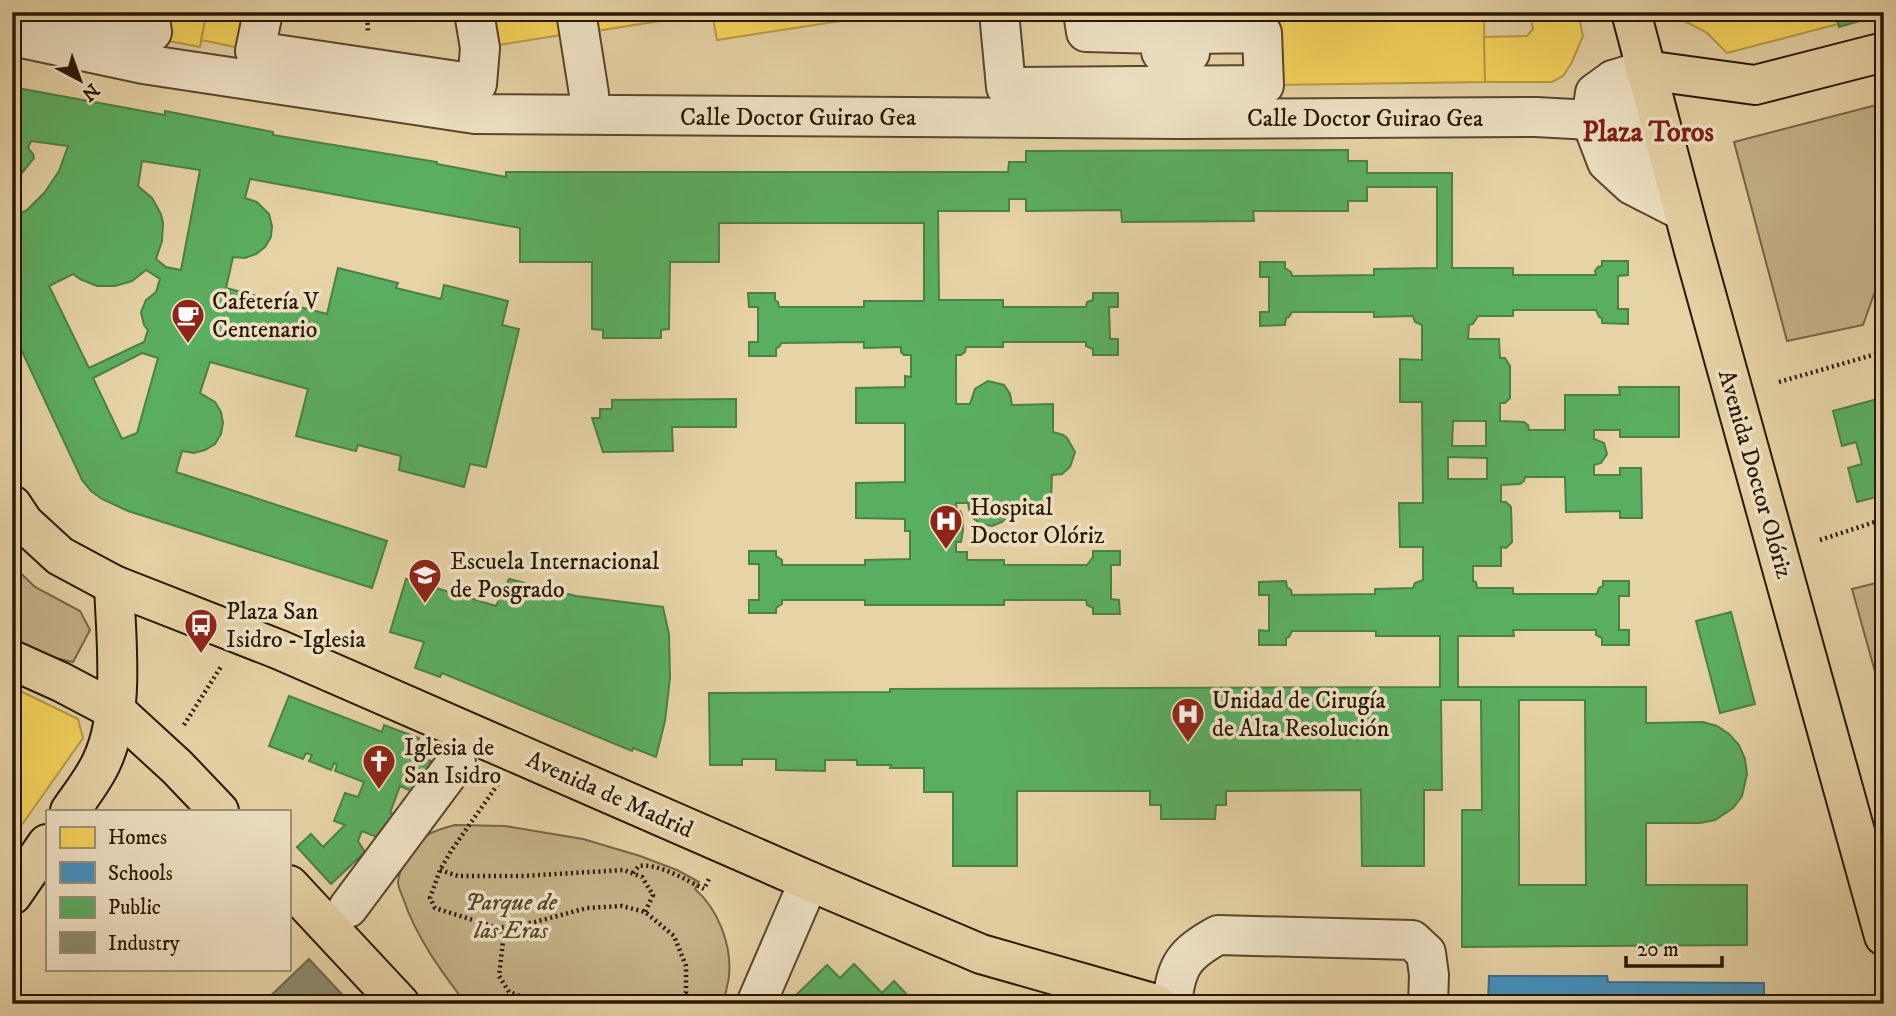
<svg xmlns="http://www.w3.org/2000/svg" width="1896" height="1016" viewBox="0 0 1896 1016" font-family="'IM FELL DW Pica',serif">
<style>
.green{fill:#c6b38a;stroke:#776547;stroke-width:2}
.homes{fill:#f6d55c;stroke:#b89c42;stroke-width:2}
.schools{fill:#4393c3;stroke:#3b6e8a;stroke-width:2}
.public{fill:#5aae61;stroke:#4b8145;stroke-width:2;fill-rule:evenodd}
.industry{fill:#8c8c6e;stroke:#6e694e;stroke-width:2}
.lines{fill:none;stroke-linecap:round;stroke-linejoin:round}
.minor-casing{stroke:#58462c;stroke-width:42}
.major-casing{stroke:#281704;stroke-width:42}
.path{stroke:#281704;stroke-width:4.5;stroke-dasharray:2 3.5;stroke-linecap:butt}
.minor{stroke:#efe2c5;stroke-width:38}
.major{stroke:#e6d3a6;stroke-width:38}
.labels{text-anchor:middle;stroke-width:7;stroke-linejoin:round;paint-order:stroke}
.street-label{font-size:24px;fill:#281704;stroke:#efe2c5}
.poi-label{font-size:24px;fill:#281704;stroke:#efe2c5;text-anchor:start}
.park-label{font-size:24px;font-style:italic;fill:#57462c;stroke:#efe2c5}
.quarter-label{font-size:28px;font-weight:bold;fill:#7a1f14;stroke:#efe2c5}
</style>
<rect width="100%" height="100%" fill="#e6d3a6"/>
<filter id="stains"><feTurbulence type="fractalNoise" baseFrequency=".00286" numOctaves="4"/><feColorMatrix values="0 0 0 0 .2 0 0 0 0 .09 0 0 0 0 .02 0 0 0 .5 -.17"/></filter>
<radialGradient id="worn" r=".72"><stop offset=".6" stop-color="#630" stop-opacity="0"/><stop offset="1" stop-color="#630" stop-opacity=".3"/></radialGradient>
<!-- green -->
<g class="green">
<path d="M1884 103V266L1863 325 1787 341 1734 142Z"/>
<path d="M12 565 35 587 80 611 90 630 73 662 51 657 12 639Z"/>
<path d="M1884 581V704L1852 589Z"/>
<path d="M455 825 505 826 583 839 640 856 677 870 699 882 695 889C718 909 732 945 729 976 728 985 725 995 723 1004H466C441 971 416 937 403 898 401 893 398 887 398 882 399 867 414 846 425 837 433 830 445 828 455 825Z"/>
</g>
<!-- homes -->
<g class="homes">
<path d="M149 12H207L200 47 153 38Z"/>
<path d="M207 12H263L255 51 201 40Z"/>
<path d="M474 12H571L574 33 480 48Z"/>
<path d="M586 12H853L854 19 717 40 712 13 589 32Z"/>
<path d="M1261 12H1484L1485 82 1264 85Z"/>
<path d="M1529 12H1578L1583 36 1571 64 1563 76 1552 82H1485L1484 37 1527 36 1533 29Z"/>
<path d="M1684 12H1720L1686 22Z"/>
<path d="M1720 12H1835L1838 24 1727 53 1706 32 1686 22Z"/>
<path d="M12 687 78 719 83 738 14 836 12 835V764L19 756 12 753Z"/>
</g>
<!-- schools -->
<path class="schools" d="M1489 976H1607L1608 982 1764 983V1004H1488Z"/>
<!-- public -->
<g class="public">
<path d="M1835 12H1884V14L1839 27Z"/>
<path d="M12 87 165 115V111L273 132V135L437 162V164L506 177V172H1008L1009 162H1026V151L1348 150V161H1367V173H1452V268H1513V275H1596L1595 271 1598 267 1602 266V261H1628V275L1618 276V309H1628V324L1602 323V318L1599 317 1596 310H1513V316H1478L1473 324 1469 325 1468 339H1499L1500 358H1505L1510 366V398L1505 403H1500V421L1524 422 1528 425 1529 430H1565V395H1620L1619 387H1679V437H1620V430H1594V439L1604 443 1607 454 1601 463 1594 465V475H1620V468H1641L1642 518H1620V511L1566 512 1565 477H1525L1524 481 1520 484 1501 485V502H1506L1511 507 1512 542 1506 548 1501 547V566H1473V581L1476 582 1477 588H1513V594H1597L1599 588 1603 586V581H1629V596H1619V630H1629V645H1602V638L1596 635V630H1513L1514 636H1458V687H1646V723L1703 722 1717 726 1729 734 1739 745 1745 759 1747 774 1742 796 1733 808 1715 820 1700 823H1646V885H1747V945L1462 947V810H1482L1481 700H1441L1442 790H1424V866H1362L1361 790 1226 791V805H1216L1215 819H1161V805H1150V791H1017V866H953V792H924V768H890L891 765H857V760H825V771L776 770V759H742V765H710L709 693 890 692V689L1440 687V636H1376V631H1292L1289 637 1286 638V645H1259V630L1269 631V595H1259V582L1286 581 1287 587 1291 590 1292 595 1375 594V589L1413 588 1415 583 1423 580V547H1400L1399 503H1423L1422 402H1400V359L1422 360V325L1415 322 1413 316 1374 317V312H1292L1289 317 1286 318 1285 325 1260 326V312H1269V277H1260V262H1285V268L1291 272 1292 276 1374 275V269L1437 268V187H1367V201H1348V211H1253L1254 221 1122 222 1121 210 1026 211V199H1009V211H938L939 300H1003V307H1086L1087 302 1093 300V293H1118V307H1109L1110 339H1118V355H1093V349L1086 346V342H1003V347H966L965 352 961 355H956V404H970L975 389 988 381 1004 385 1010 394 1012 405 1053 404V432L1063 435 1067 438 1075 452 1070 467 1062 474 1052 475 1051 502H1011V508L1006 518 1002 522 992 526 981 524 973 518 970 514 968 503H956L957 511H960L962 515 963 530 961 542H956V552H967V560H1004V565H1087L1093 557V551H1120V565H1111V599L1119 600 1120 614H1093V608L1087 605 1086 600H1004V605H865V600H782V604L776 608V613H749V600H759V564H749V551H776V556L782 560V565H865V560L910 559V531H905V519L856 518V483L905 482V423H856V388L905 387V376L911 377V355H904L901 352V347L864 348V342L781 343 780 346 776 349V356H749V342H758V307H749L748 293H775V300L778 302 779 307H864V301H924V223H719V262H670L669 329 661 330V338H603V330L592 329V262H520V228L250 179 245 198 257 202 269 214 272 226 271 237 265 247 256 254 245 258 233 257 226 288 327 314 338 268 398 283 396 288 441 299 444 285 508 301 502 325 519 329 486 467 470 464 464 487 399 470 401 456 358 445 356 451 296 436 308 389 210 362 200 393 215 402 221 412 223 423 221 434 215 444 205 450 194 453 182 451 176 472 387 541 372 588 128 511 102 499 91 491 82 480 12 330V210L16 216 27 210 45 192 59 171 68 146 31 141 28 148 33 154 34 158 17 179 12 180ZM142 161 200 170 181 270 166 267 156 259 162 241 163 223 161 214 152 198 138 186ZM146 270 160 279 156 292 146 300 141 312 144 325 148 330 144 342 89 368 49 286 73 274 80 279 97 286H115L132 281ZM142 353 158 358 137 433 122 439 93 378ZM1453 421H1486V446H1452ZM1448 457 1487 458V479H1448ZM1519 700H1585L1586 885H1519Z"/>
<path d="M1884 352V495L1857 502 1848 468 1862 464 1856 442 1842 446 1833 411 1881 398Z"/>
<path d="M736 399V427H672L673 451 603 452 592 418H600V409H612V400Z"/>
<path d="M406 579 496 606 509 579 576 596 663 607 669 634 670 678 665 721 656 757 633 748 632 751 442 673 440 677 415 668 424 642 390 632Z"/>
<path d="M1731 612 1755 704 1720 713 1696 621Z"/>
<path d="M289 696 382 732 384 725 419 738 413 754 431 761 418 794 400 786 390 813 393 814 384 840 362 831 358 841 365 852 331 884 297 847 311 834 323 847 345 825 334 821 345 793 358 797 364 782 335 771 337 765 334 763 331 770 309 761 312 755 306 753 303 759 269 746Z"/>
<path d="M854 964 882 993 894 981 916 1004H794L791 1000 827 965 840 978Z"/>
</g>
<!-- industry -->
<path class="industry" d="M309 959 351 1004H262Z"/>
<g class="lines">
<defs>
<g id="minor">
<path d="M44 12 152 32 149 12"/>
<path d="M263 12 255 51 477 84 480 48 474 12"/>
<path d="M576 12 589 94"/>
<path d="M999 12 1006 87 1264 85 1262 33 1189 34 1190 53C1183 62 1178 63 1167 60L1161 52 1159 34 1086 32 1083 12"/>
<path d="M12 36 143 64 475 114 1181 119 1536 117 1591 120"/>
<path d="M1645 70 1613 80 1595 93 1591 120 1607 162 1632 185 1683 211"/>
<path d="M1613 80 1646 192"/>
<path d="M348 908 456 763"/>
<path d="M756 1004 809 881"/>
<path d="M1172 1004C1176 965 1184 954 1218 935L1412 940 1426 953 1429 975 1428 1004"/>
</g>
<g id="major">
<path d="M1631 12 1693 247 1884 936"/>
<path d="M1645 70 1755 85 1884 52"/>
<path d="M12 505 24 523 60 556 114 585 280 650 809 881 981 954 1156 1004"/>
<path d="M12 660 61 682 116 711 177 767 219 811"/>
<path d="M70 811C81 795 94 779 102 761 125 711 116 639 114 585"/>
<path d="M289 885 400 1004"/>
<path d="M12 895 47 844"/>
</g>
</defs>
<!-- minor casing -->
<use href="#minor" class="minor-casing"/>
<!-- major casing -->
<use href="#major" class="major-casing"/>
<!-- path -->
<g class="path">
<path d="M367 12 368 32"/>
<path d="M1779 382 1876 354 1884 317"/>
<path d="M1820 540 1884 519"/>
<path d="M184 725 222 665"/>
<path d="M498 784 451 851 440 870 430 898 435 908 498 928 535 922 587 908 622 906 645 912 674 936 686 966V992L677 1004"/>
<path d="M440 870 458 876H522L624 870 642 877 653 895 645 912"/>
<path d="M633 873 639 866C659 863 686 880 704 889L709 879"/>
<path d="M498 928 503 941 499 976 509 992 541 1004"/>
</g>
<!-- minor -->
<use href="#minor" class="minor"/>
<!-- major -->
<use href="#major" class="major"/>
</g>
<!-- icons -->
<defs>
<symbol id="cafe-pin" viewBox="-11 -11 22 30"><path d="M0 17L-7.5 6A9.5 9.5 0 1 1 7.5 6Z" fill="#8f2418" stroke="#efe2c5"/><path d="M-5.5-4.5H6V0H3Q3 3.5 0 3.5H-2.5Q-5.5 3.5-5.5 0ZM3-3.2v2h1.7v-2ZM-6 4.5H4V6H-6Z" fill="#fff"/></symbol>
<symbol id="hospital-pin" viewBox="-11 -11 22 30"><path d="M0 17L-7.5 6A9.5 9.5 0 1 1 7.5 6Z" fill="#8f2418" stroke="#efe2c5"/><path d="M-5-5h3v3.5h4V-5h3V5h-3V1.5h-4V5h-3Z" fill="#fff"/></symbol>
<symbol id="university-pin" viewBox="-11 -11 22 30"><path d="M0 17L-7.5 6A9.5 9.5 0 1 1 7.5 6Z" fill="#8f2418" stroke="#efe2c5"/><path d="M0-5L7-2L0 1L-7-2ZM-4 1L0 2.5L4 1V4Q0 6-4 4Z" fill="#fff"/></symbol>
<symbol id="bus-pin" viewBox="-11 -11 22 30"><path d="M0 17L-7.5 6A9.5 9.5 0 1 1 7.5 6Z" fill="#8f2418" stroke="#efe2c5"/><path d="M-5-6H5V4H4V6H2V4H-2V6H-4V4H-5ZM-3.5-4V0h7V-4ZM-3.5 1.2v1.5H-2V1.2ZM2 1.2v1.5H3.5V1.2Z" fill="#fff"/></symbol>
<symbol id="church-pin" viewBox="-11 -11 22 30"><path d="M0 17L-7.5 6A9.5 9.5 0 1 1 7.5 6Z" fill="#8f2418" stroke="#efe2c5"/><path d="M-1.2-6h2.4v3.5h3.3v2.4h-3.3V6h-2.4V-.1h-3.3v-2.4h3.3Z" fill="#fff"/></symbol>
</defs>
<g fill-rule="evenodd">
<use href="#cafe-pin" x="169" y="296" width="38" height="52"/>
<use href="#hospital-pin" x="927" y="502" width="38" height="52"/>
<use href="#university-pin" x="406" y="556" width="38" height="52"/>
<use href="#bus-pin" x="182" y="606" width="38" height="52"/>
<use href="#hospital-pin" x="1169" y="695" width="38" height="52"/>
<use href="#church-pin" x="360" y="742" width="38" height="52"/>
</g>
<g class="labels">
<!-- street labels -->
<g class="street-label">
<text x="798" y="125">Calle Doctor Guirao Gea</text>
<text x="1365" y="126">Calle Doctor Guirao Gea</text>
<text transform="translate(1756 474) rotate(74)" y="8">Avenida Doctor Olóriz</text>
<text transform="translate(610 794) rotate(24)" y="8">Avenida de Madrid</text>
</g>
<!-- poi labels -->
<g class="poi-label">
<text x="212" y="309">Cafetería V<tspan x="212" dy="28">Centenario</tspan></text>
<text x="970" y="515">Hospital<tspan x="970" dy="28">Doctor Olóriz</tspan></text>
<text x="450" y="569">Escuela Internacional<tspan x="450" dy="28">de Posgrado</tspan></text>
<text x="226" y="619">Plaza San<tspan x="226" dy="28">Isidro - Iglesia</tspan></text>
<text x="1212" y="708">Unidad de Cirugía<tspan x="1212" dy="28">de Alta Resolución</tspan></text>
<text x="404" y="755">Iglesia de<tspan x="404" dy="28">San Isidro</tspan></text>
</g>
<!-- park labels -->
<g class="park-label">
<text x="511" y="910">Parque de<tspan x="511" dy="28">las Eras</tspan></text>
</g>
<!-- quarter labels -->
<g class="quarter-label">
<text x="1648" y="141">Plaza Toros</text>
</g>
</g>
<!-- margin -->
<rect width="1896" height="1016" fill="none" stroke="#e6d3a6" stroke-width="42"/>
<rect x="14" y="14" width="1868" height="988" fill="none" stroke="#281704" stroke-width="3.5"/>
<rect x="21" y="21" width="1854" height="974" fill="none" stroke="#281704" stroke-width="2"/>
<!-- legend -->
<rect x="46" y="810" width="245" height="161" fill="#efe2c5" stroke="#9f9178" stroke-width="2"/>
<rect x="60" y="827" width="35" height="21" fill="#f6d55c" stroke="#9f9178" stroke-width="2"/>
<text x="108" y="844" font-size="21" fill="#281704">Homes</text>
<rect x="60" y="862" width="35" height="21" fill="#4393c3" stroke="#9f9178" stroke-width="2"/>
<text x="108" y="880" font-size="21" fill="#281704">Schools</text>
<rect x="60" y="897" width="35" height="21" fill="#5aae61" stroke="#9f9178" stroke-width="2"/>
<text x="108" y="914" font-size="21" fill="#281704">Public</text>
<rect x="60" y="932" width="35" height="21" fill="#8c8c6e" stroke="#9f9178" stroke-width="2"/>
<text x="108" y="950" font-size="21" fill="#281704">Industry</text>
<!-- north arrow -->
<g transform="translate(80 80) rotate(139)" stroke="#efe2c5" stroke-width="5" paint-order="stroke">
<path d="M0-5L12 26L0 18L-12 26Z" fill="#281704"/>
<text y="-10" font-size="19" font-weight="bold" text-anchor="middle" fill="#281704">N</text>
</g>
<!-- scale -->
<path d="M1626 956v10h96v-10" fill="none" stroke="#281704" stroke-width="3.5"/>
<text x="1637" y="956" font-size="21" fill="#281704" stroke="#efe2c5" stroke-width="5" paint-order="stroke">20 m</text>
<rect width="100%" height="100%" filter="url(#stains)"/>
<rect width="100%" height="100%" fill="url(#worn)"/>
</svg>
